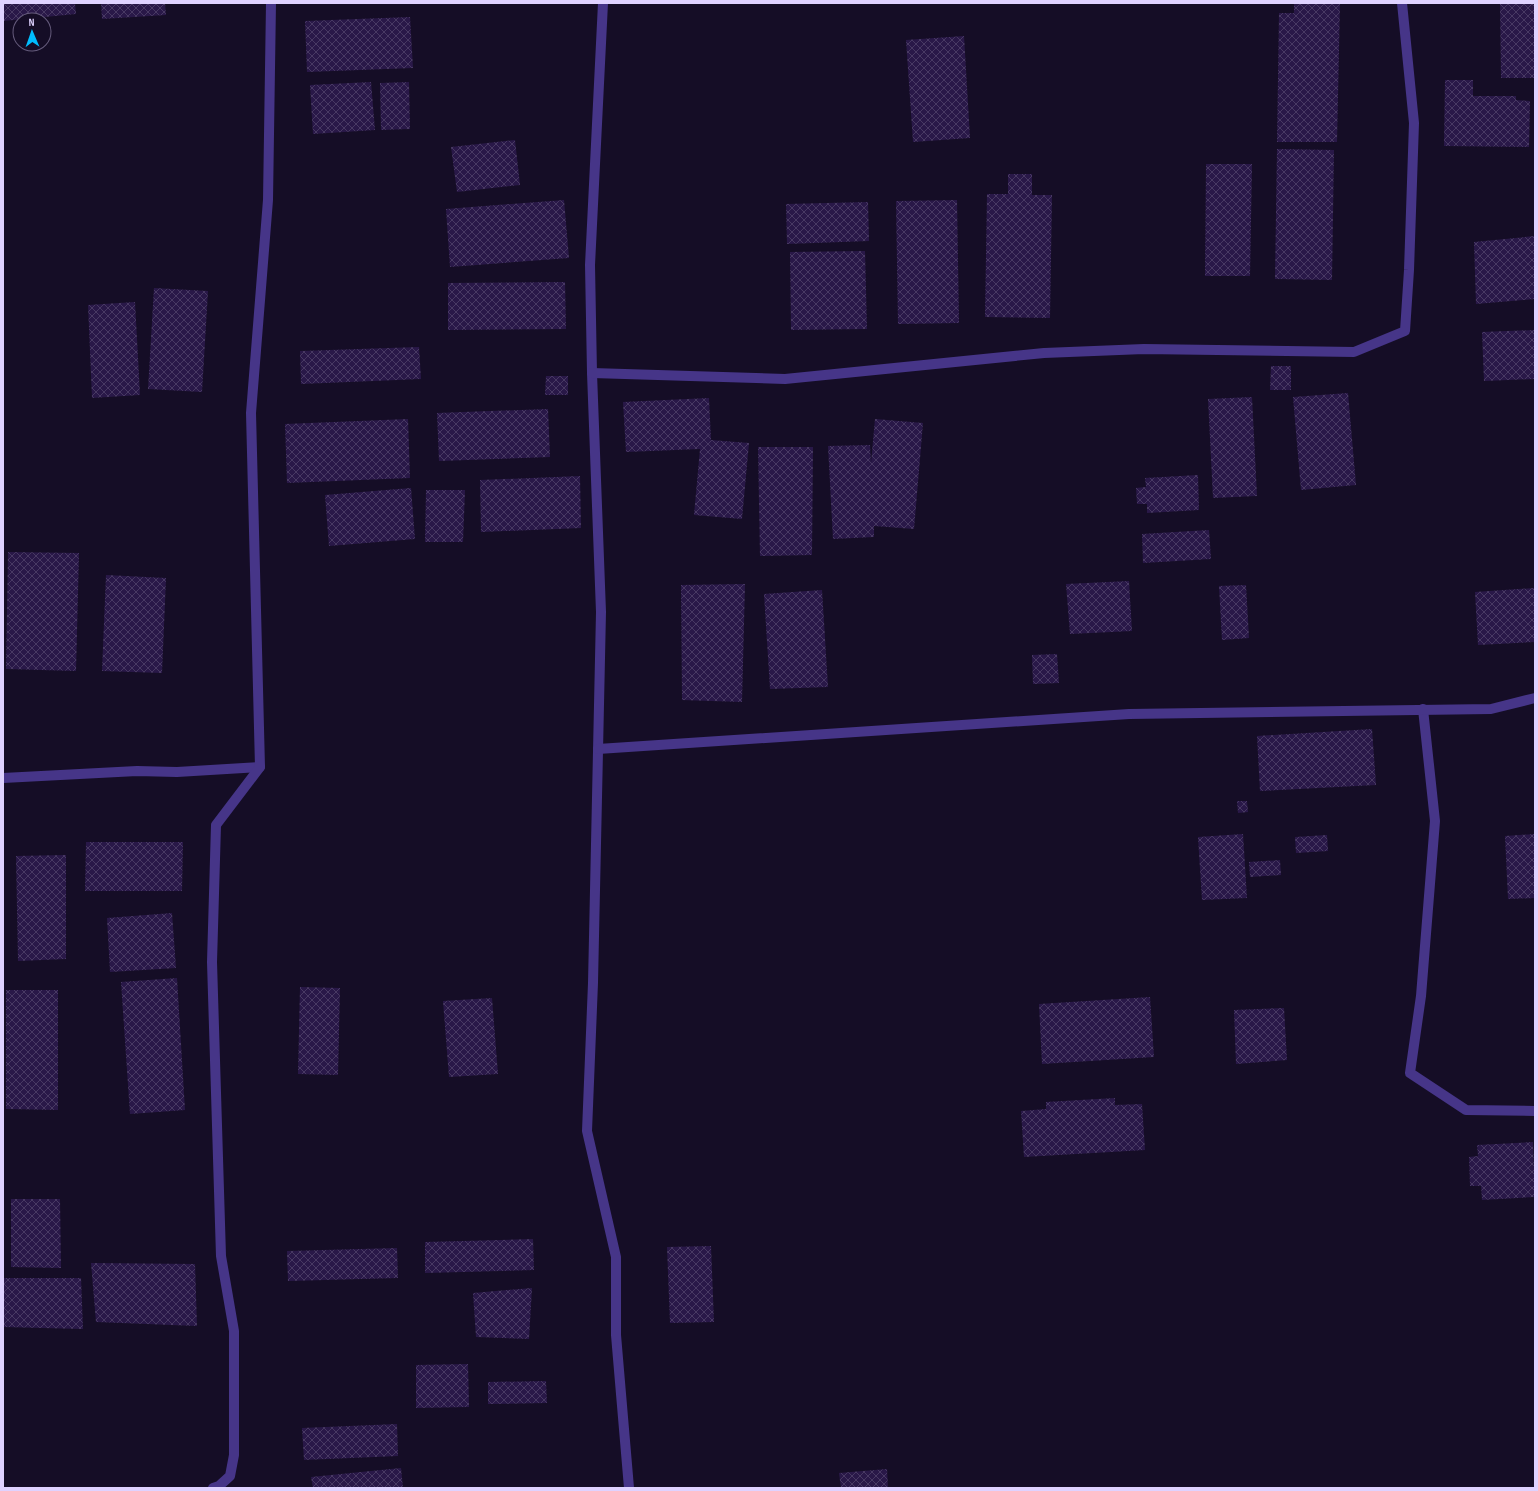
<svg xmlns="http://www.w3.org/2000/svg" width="1538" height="1491" viewBox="0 0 1538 1491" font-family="'Sofia Sans Condensed',sans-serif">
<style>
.building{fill:url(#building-cross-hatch)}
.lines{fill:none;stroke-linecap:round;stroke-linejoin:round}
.street{stroke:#463588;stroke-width:10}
</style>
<defs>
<pattern id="building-cross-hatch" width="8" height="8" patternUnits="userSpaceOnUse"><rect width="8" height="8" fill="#291848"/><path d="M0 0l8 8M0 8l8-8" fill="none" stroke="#483963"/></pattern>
</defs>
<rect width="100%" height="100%" fill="#150d26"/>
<!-- building -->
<g class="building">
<path d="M3 3H75L76 14 3 21Z"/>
<path d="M101 3H165L166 15 102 19Z"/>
<path d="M1294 3H1340L1337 142H1277L1279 13H1294Z"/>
<path d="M1500 3H1535V78H1501Z"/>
<path d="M410 17 413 68 307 72 305 21Z"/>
<path d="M964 36 970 138 913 142 906 40Z"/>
<path d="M1445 80H1473V96H1516V100L1530 101 1529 147 1444 146Z"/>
<path d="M371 82 375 130 313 134 310 85Z"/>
<path d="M409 82 410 129 381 130 380 83Z"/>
<path d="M515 140 520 185 457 192 451 147Z"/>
<path d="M1277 149 1334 150 1332 280 1275 279Z"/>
<path d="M1206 164H1252L1250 276H1205Z"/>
<path d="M1008 174H1032V195H1052L1050 318 985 317 987 194H1008Z"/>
<path d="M564 200 569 258 450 267 446 209Z"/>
<path d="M957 200 959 323 898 324 896 201Z"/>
<path d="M868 202 869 241 787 244 786 204Z"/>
<path d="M1535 236V299L1476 304 1474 242Z"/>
<path d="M865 251 867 329 791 330 790 252Z"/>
<path d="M565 282 566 329 448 330V283Z"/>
<path d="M154 288 208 291 202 392 148 389Z"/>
<path d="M135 302 140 395 92 398 88 305Z"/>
<path d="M1535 330V379L1484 381 1482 332Z"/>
<path d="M419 347 421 379 301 384 300 351Z"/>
<path d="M1271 366H1291V390H1270Z"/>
<path d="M546 376H568V395H545Z"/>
<path d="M1348 393 1356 485 1301 490 1293 397Z"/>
<path d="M1252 397 1257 496 1213 498 1208 399Z"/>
<path d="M709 398 711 440 749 443 742 519 694 515 700 449 626 452 623 402Z"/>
<path d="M548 409 550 457 439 461 437 413Z"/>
<path d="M408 419 410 478 287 483 285 424Z"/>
<path d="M875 419 923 423 914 529 874 526V537L833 539 828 446 870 445 871 463Z"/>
<path d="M758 447H813L812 555 760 556Z"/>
<path d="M1198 475 1199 510 1147 513V504H1137L1136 488 1146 487 1145 478Z"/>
<path d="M580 476 581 528 481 532 480 480Z"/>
<path d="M411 488 415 539 329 546 325 495Z"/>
<path d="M426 490H465L463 542H425Z"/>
<path d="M1209 530 1211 559 1143 563 1142 534Z"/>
<path d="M8 552 79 553 76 671 6 669Z"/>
<path d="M106 575 166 578 162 673 102 671Z"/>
<path d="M1129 581 1132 631 1070 634 1066 584Z"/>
<path d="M745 584 742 702 682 700 681 585Z"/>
<path d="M1246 585 1249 638 1222 640 1219 586Z"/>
<path d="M1535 588V642L1478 645 1475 592Z"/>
<path d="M822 590 828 687 770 689 764 594Z"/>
<path d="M1057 654 1059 683 1033 684 1032 655Z"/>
<path d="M1372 729 1376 785 1260 791 1257 736Z"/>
<path d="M1237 801H1247L1248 812 1238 813Z"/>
<path d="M1243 834 1247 898 1202 900 1198 837Z"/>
<path d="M1535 834V898L1508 899 1505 836Z"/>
<path d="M1327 835 1328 851 1296 853 1295 837Z"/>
<path d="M86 842H183L182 891H85Z"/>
<path d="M66 855V959L18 961 16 856Z"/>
<path d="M1280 860 1281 875 1250 877 1249 862Z"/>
<path d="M172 913 176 968 110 972 107 918Z"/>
<path d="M177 978 185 1110 130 1114 121 982Z"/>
<path d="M300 987 340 988 338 1075 298 1074Z"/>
<path d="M6 990H58V1110L6 1109Z"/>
<path d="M1150 997 1154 1057 1042 1064 1039 1004Z"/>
<path d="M492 998 498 1074 449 1077 443 1001Z"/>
<path d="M1284 1008 1287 1060 1236 1064 1234 1010Z"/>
<path d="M1115 1098V1105L1142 1104 1145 1150 1024 1157 1021 1111 1046 1109V1102Z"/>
<path d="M1533 1142 1535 1197 1482 1200 1481 1186H1470L1469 1157 1478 1156 1477 1145Z"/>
<path d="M11 1199H60L61 1268 11 1267Z"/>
<path d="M533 1239 534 1270 425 1273V1242Z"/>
<path d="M711 1246 714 1322 670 1323 667 1247Z"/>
<path d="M397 1248 398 1278 288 1281 287 1251Z"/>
<path d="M91 1263 195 1264 197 1326 96 1322Z"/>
<path d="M3 1278H81L83 1329 3 1327Z"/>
<path d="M532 1288 529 1339 476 1337 473 1293Z"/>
<path d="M468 1364 469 1407 416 1408V1365Z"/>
<path d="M546 1381 547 1403 488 1404V1382Z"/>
<path d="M397 1424 398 1456 304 1460 302 1428Z"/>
<path d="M401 1468 403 1488H313L311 1477Z"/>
<path d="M887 1469 888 1488H841L839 1473Z"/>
</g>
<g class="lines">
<!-- street -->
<g class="street">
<path d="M603 3 590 265 592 373 601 612 593 983 587 1131 616 1257V1335L629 1488"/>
<path d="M592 373 785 379 1044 353 1144 349 1354 352 1405 331 1409 270 1414 123 1402 3"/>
<path d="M1423 709 1435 821 1421 996 1410 1073 1466 1110 1535 1111"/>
<path d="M598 749 1129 714 1491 709 1535 698"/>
<path d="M3 778 137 771 177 772 260 767"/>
<path d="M213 1488 219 1486 230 1476 234 1455V1331L221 1256 212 962 216 825 260 767 251 413 268 200 271 3"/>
</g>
</g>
<!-- border -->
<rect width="1538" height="1491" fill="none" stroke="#dfd2ff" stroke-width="8"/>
<!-- north arrow -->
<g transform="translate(32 32) rotate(358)"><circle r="19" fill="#150d26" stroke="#665c7d"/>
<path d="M0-3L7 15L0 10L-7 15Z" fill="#00bcfd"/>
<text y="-6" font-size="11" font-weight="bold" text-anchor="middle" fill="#dfd2ff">N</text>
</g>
</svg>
